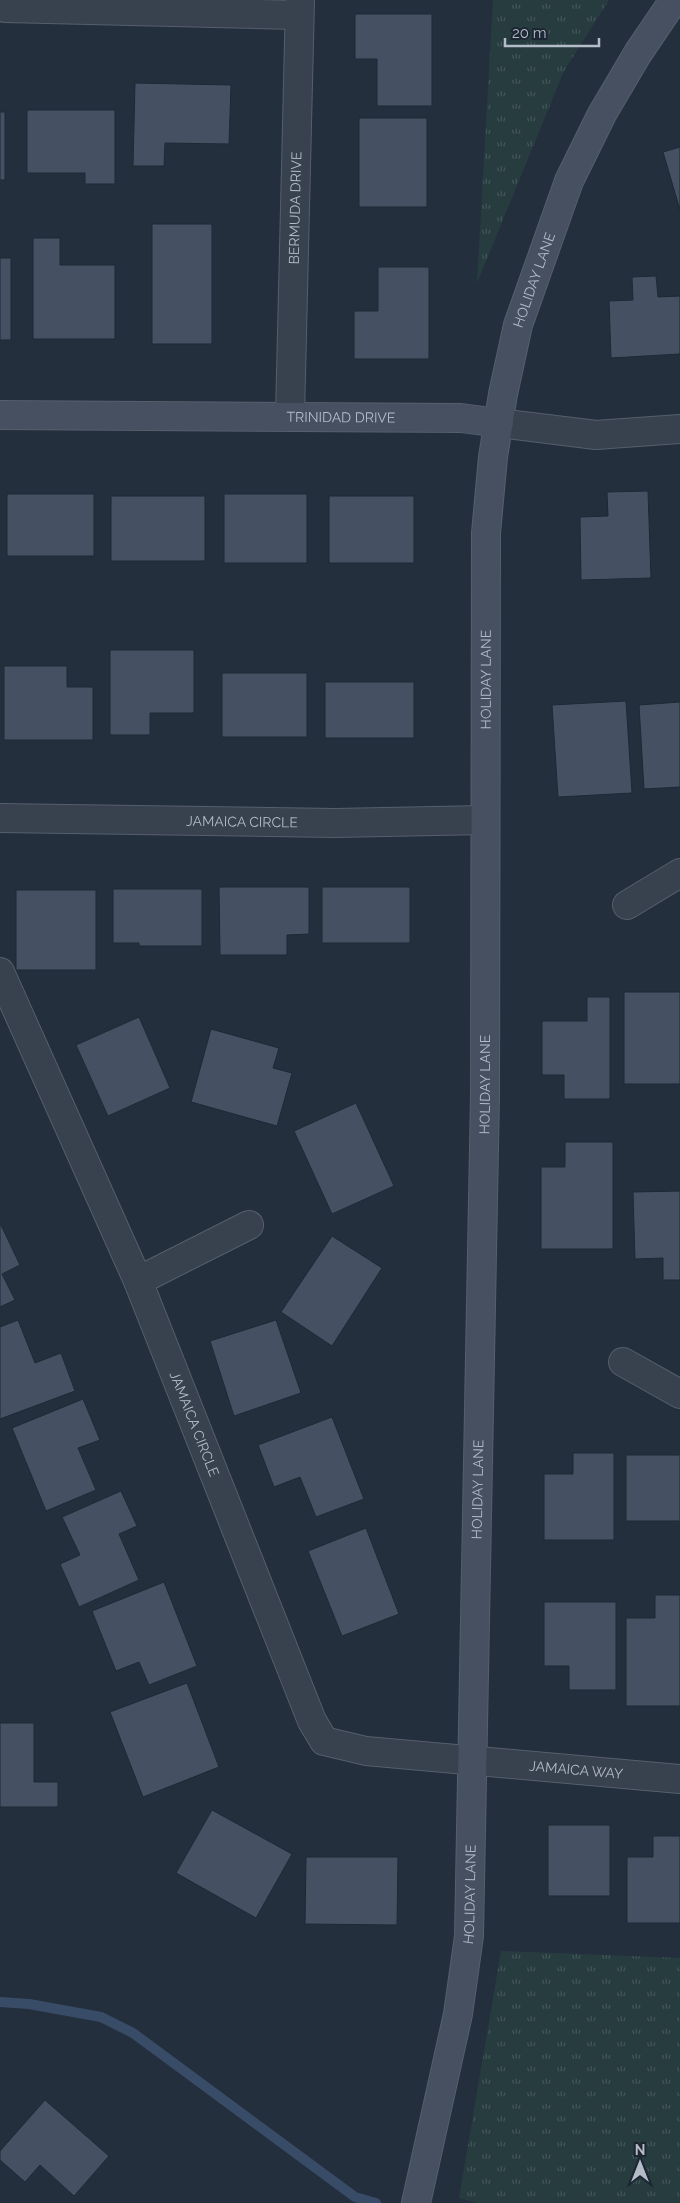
<svg xmlns="http://www.w3.org/2000/svg" width="680" height="2203" viewBox="0 0 680 2203" font-family="Raleway,sans-serif">
<style>
.grass{fill:url(#grass-tufts)}
.lines{fill:none;stroke-linecap:round;stroke-linejoin:round}
.stream{stroke:#394c67;stroke-width:10}
.building{fill:#455162;stroke:#1f2835}
.street-casing{stroke:#565f6c;stroke-width:30}
.secondary-casing{stroke:#565f6c;stroke-width:30}
.street{stroke:#38414e;stroke-width:28}
.secondary{stroke:#465061;stroke-width:28}
.labels{text-anchor:middle;stroke-width:4;stroke-linejoin:round;paint-order:stroke}
.street-label{font-size:14px;fill:#b4bcc9;stroke:#1d2633}
</style>
<defs>
<pattern id="grass-tufts" width="24" height="20" patternUnits="userSpaceOnUse" patternTransform="scale(1.25)"><rect width="24" height="20" fill="#263c3f"/><path d="M3 7l-1-3M5 7V3M7 7l1-3M15 17l-1-3M17 17v-4M19 17l1-3" fill="none" stroke="#435659"/></pattern>
</defs>
<rect width="100%" height="100%" fill="#242f3e"/>
<!-- grass -->
<g class="grass">
<path d="M493 0H609L564 71 477 283Z"/>
<path d="M501 1951 680 1958V2203H477L459 2198Z"/>
</g>
<g class="lines">
<!-- stream -->
<path class="stream" d="M0 2002 29 2004 101 2017 133 2033 355 2197 376 2203"/>
</g>
<!-- building -->
<g class="building">
<path d="M355 14H432V106H377V59H355Z"/>
<path d="M135 83 231 85 229 144 165 143 164 166H133Z"/>
<path d="M27 110H115V184H85V173H27Z"/>
<rect x="0" y="112" width="5" height="68"/>
<rect x="359" y="118" width="68" height="89"/>
<path d="M680 147V210L663 152Z"/>
<rect x="152" y="224" width="60" height="120"/>
<path d="M33 238H60V265H115V339H33Z"/>
<rect x="0" y="258" width="11" height="82"/>
<path d="M378 267H429V359H354V311H378Z"/>
<path d="M656 276 658 297 680 296V354L611 358 609 301 633 300 632 277Z"/>
<path d="M648 491 651 578 581 580 580 517 608 516 607 492Z"/>
<rect x="7" y="494" width="87" height="62"/>
<rect x="224" y="494" width="83" height="69"/>
<rect x="111" y="496" width="94" height="65"/>
<rect x="329" y="496" width="85" height="67"/>
<path d="M110 650H194V713H150V735H110Z"/>
<path d="M4 666H67V687H93V740H4Z"/>
<rect x="222" y="673" width="85" height="64"/>
<rect x="325" y="682" width="89" height="56"/>
<path d="M626 701 632 793 558 797 552 705Z"/>
<path d="M680 702V787L644 789 639 705Z"/>
<path d="M219 887H309V934L287 935V955H220Z"/>
<rect x="322" y="887" width="88" height="56"/>
<path d="M113 889H202V946H139V943H113Z"/>
<rect x="16" y="890" width="80" height="80"/>
<rect x="624" y="992" width="56" height="92"/>
<path d="M587 997H610V1099H564V1075H542V1021H587Z"/>
<path d="M139 1017 170 1088 108 1116 76 1045Z"/>
<path d="M211 1029 279 1048 273 1068 292 1073 277 1126 191 1102Z"/>
<path d="M356 1103 394 1186 332 1214 294 1131Z"/>
<path d="M565 1142H613V1249H541V1167H565Z"/>
<path d="M680 1191V1280H663V1258L635 1259 633 1192Z"/>
<path d="M0 1223 20 1265 2 1274 15 1300 0 1307Z"/>
<path d="M332 1236 382 1268 332 1346 281 1312Z"/>
<path d="M18 1320 35 1363 61 1353 75 1391 0 1419V1327Z"/>
<path d="M276 1320 301 1393 234 1416 210 1341Z"/>
<path d="M83 1399 100 1440 78 1448 96 1490 46 1511 12 1428Z"/>
<path d="M332 1417 364 1499 316 1517 300 1477 274 1487 258 1445Z"/>
<path d="M573 1453H614V1540H544V1474H573Z"/>
<rect x="626" y="1455" width="54" height="66"/>
<path d="M121 1491 137 1526 119 1534 139 1580 79 1607 60 1564 80 1555 62 1517Z"/>
<path d="M366 1528 399 1614 342 1636 308 1551Z"/>
<path d="M164 1582 197 1666 149 1685 139 1662 116 1671 92 1611Z"/>
<path d="M655 1595H680V1706H626V1618H655Z"/>
<path d="M544 1602H616V1690H569V1666H544Z"/>
<path d="M187 1683 219 1767 143 1797 110 1712Z"/>
<path d="M0 1723H34V1782H58V1807H0Z"/>
<path d="M212 1810 292 1854 256 1918 176 1873Z"/>
<rect x="548" y="1825" width="62" height="71"/>
<path d="M653 1836H680V1923H627V1857H653Z"/>
<path d="M306 1857H398L397 1925 305 1924Z"/>
<path d="M45 2100 109 2156 74 2196 40 2165 25 2182 0 2160V2151Z"/>
</g>
<g class="lines">
<defs>
<g id="street">
<path d="M5 8 299 15"/>
<path id="s1" d="M290 416 300 0"/>
<path d="M499 423 596 435 680 429"/>
<path id="s2" d="M0 818 335 823 485 820"/>
<path d="M627 905 680 873"/>
<path id="s3" d="M0 972 138 1281 312 1721 324 1741 366 1751 680 1779"/>
<path d="M138 1281 249 1225"/>
<path d="M623 1362 680 1394"/>
</g>
<g id="secondary">
<path id="s4" d="M0 415 461 418 499 423"/>
<path id="s5" d="M416 2203 458 2014 469 1936 485 1095 486 533 493 457 503 394 518 325 569 181 602 114 638 53 674 0"/>
</g>
</defs>
<!-- street casing -->
<use href="#street" class="street-casing"/>
<!-- secondary casing -->
<use href="#secondary" class="secondary-casing"/>
<!-- street -->
<use href="#street" class="street"/>
<!-- secondary -->
<use href="#secondary" class="secondary"/>
</g>
<g class="labels">
<!-- street labels -->
<g class="street-label">
<text dy="5" stroke="none"><textPath href="#s1" startOffset="208">BERMUDA DRIVE</textPath></text>
<text dy="5" stroke="none"><textPath href="#s5" startOffset="1934">HOLIDAY LANE</textPath></text>
<text dy="5" stroke="none"><textPath href="#s4" startOffset="341">TRINIDAD DRIVE</textPath></text>
<text dy="5" stroke="none"><textPath href="#s5" startOffset="1529">HOLIDAY LANE</textPath></text>
<text dy="5" stroke="none"><textPath href="#s2" startOffset="242">JAMAICA CIRCLE</textPath></text>
<text dy="5" stroke="none"><textPath href="#s5" startOffset="1124">HOLIDAY LANE</textPath></text>
<text dy="5" stroke="none"><textPath href="#s3" startOffset="492">JAMAICA CIRCLE</textPath></text>
<text dy="5" stroke="none"><textPath href="#s5" startOffset="719">HOLIDAY LANE</textPath></text>
<text dy="5" stroke="none"><textPath href="#s3" startOffset="1089">JAMAICA WAY</textPath></text>
<text dy="5" stroke="none"><textPath href="#s5" startOffset="314">HOLIDAY LANE</textPath></text>
</g>
</g>
<!-- north arrow -->
<g transform="translate(640 2163)" stroke="#1d2633" stroke-width="4" paint-order="stroke">
<path d="M0-4L9 19L0 12L-9 19Z" fill="#b4bcc9"/>
<text y="-8" font-size="14" font-weight="bold" text-anchor="middle" fill="#b4bcc9">N</text>
</g>
<!-- scale -->
<path d="M505 38v8h94v-8" fill="none" stroke="#b4bcc9" stroke-width="2.5"/>
<text x="512" y="38" font-size="15" fill="#b4bcc9" stroke="#1d2633" stroke-width="4" paint-order="stroke">20 m</text>
</svg>
